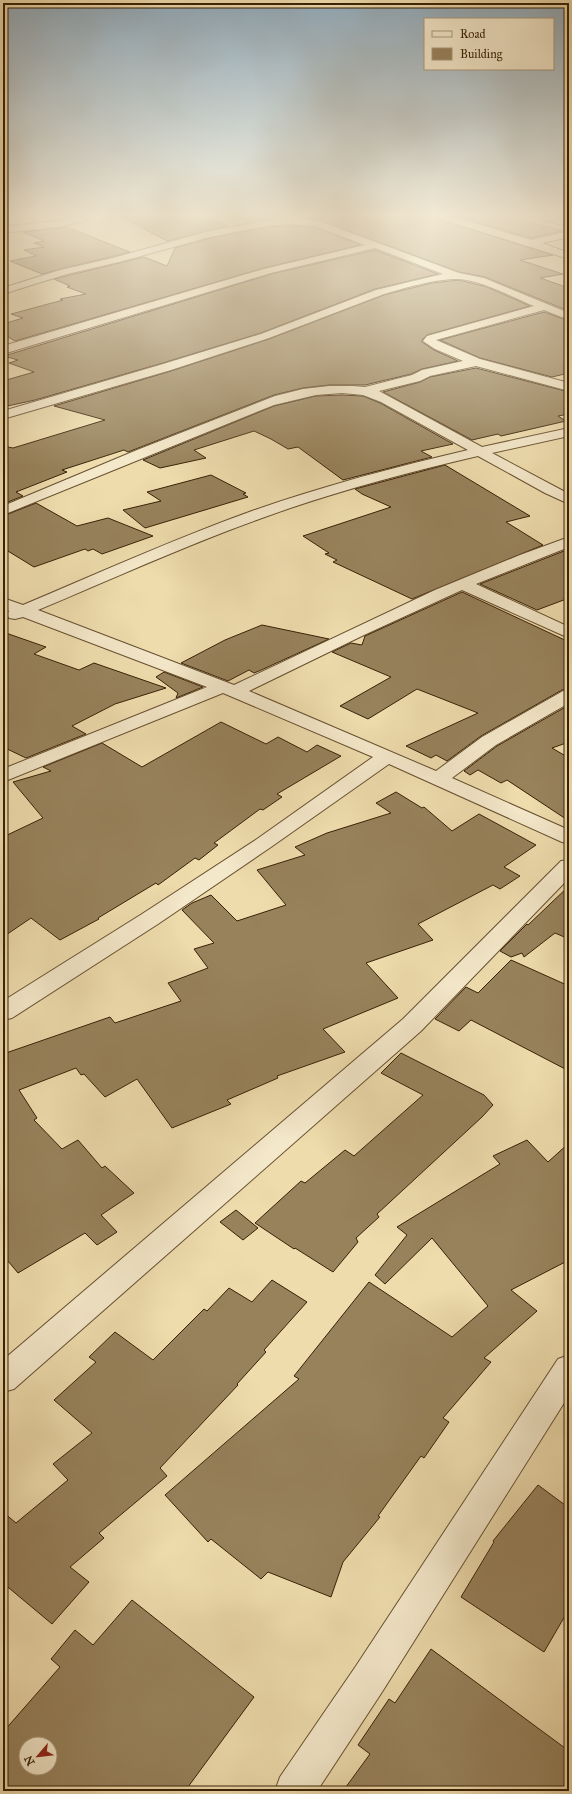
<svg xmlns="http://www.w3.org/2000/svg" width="572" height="1794" viewBox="0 0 572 1794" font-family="'IM FELL Great Primer',serif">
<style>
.building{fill:#97825c;stroke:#382005;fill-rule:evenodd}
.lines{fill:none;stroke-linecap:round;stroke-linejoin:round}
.minor-casing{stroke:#664f2f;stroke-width:2}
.minor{fill:#f4e8ca;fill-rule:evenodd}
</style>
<rect width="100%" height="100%" fill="#eedcad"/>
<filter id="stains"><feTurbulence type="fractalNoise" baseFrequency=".005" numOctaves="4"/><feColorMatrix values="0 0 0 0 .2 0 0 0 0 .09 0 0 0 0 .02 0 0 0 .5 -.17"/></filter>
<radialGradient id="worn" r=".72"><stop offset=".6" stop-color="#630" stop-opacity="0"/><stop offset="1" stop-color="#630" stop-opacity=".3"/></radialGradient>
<!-- building -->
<g class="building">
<path d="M122 217H207L228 226 167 241Z"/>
<path d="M295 217H438L441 220 553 255 520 260 563 274 540 278 569 288V311L485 277 459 272 320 220Z"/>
<path d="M459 217H511L562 231 531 238Z"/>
<path d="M289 226 315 227 360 245 264 268 15 341 3 334V324L23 318 11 314 63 300 60 299 86 294 67 287 70 286 54 279 144 257 167 266 175 248 210 238 268 227Z"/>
<path d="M66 227 130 252 42 274 10 261 36 256 24 250 44 247 34 243 44 241 23 232Z"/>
<path d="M375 250 438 274 375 289 261 333 163 363 35 400 3 407V381L34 372 9 363 18 360 4 356 271 274Z"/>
<path d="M459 280 487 287 530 306 427 335 422 340V342L434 350 458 361 422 369 411 374 365 385H329L303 388 274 395 128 452 124 450 62 470 67 472 16 492 23 496 3 504V446L13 448 105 420 54 406 171 371 269 339 384 295 432 283Z"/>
<path d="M544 312 569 321V373L552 377 480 358 440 340Z"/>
<path d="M476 368 569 392V414L558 416 566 421 501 436 498 434 472 440 383 392 420 382 430 377Z"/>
<path d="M342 395 363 396 380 403 453 444 421 451 432 457 343 480 298 447 288 449 271 439 254 431 194 450 206 458 160 468 143 460 274 406 316 396Z"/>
<path d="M445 465 530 516 506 522 543 545 412 599 333 562 337 560 325 554 329 553 303 536 391 507 362 494 355 489Z"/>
<path d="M211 475 246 493 243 494 248 497 145 528 123 510 161 501 147 492Z"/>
<path d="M36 503 77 526 108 518 153 536 102 554 93 549 88 551 85 549 34 567 3 548V516Z"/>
<path d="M569 549V598L537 610 480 584Z"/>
<path d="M462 592 569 642V689L562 690 481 736 447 761 436 755 431 758 406 746 478 713 417 689 368 719 340 706 391 677 332 652 351 643 362 645 365 636Z"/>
<path d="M262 625 329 639 259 671 254 673 249 670 228 681 181 663 225 640Z"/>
<path d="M3 632 46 647 34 654 79 670 94 663 166 688 115 704 72 726 86 734 26 758 3 747Z"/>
<path d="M164 672 203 687 176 698 178 693 156 677Z"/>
<path d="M569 705V742L552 748 569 758V821L507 780 501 783 478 770 470 775 464 771 497 746Z"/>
<path d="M221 722 266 744 278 737 307 752 317 745 341 756 277 794 282 797 263 810 260 809 214 843 218 845 199 860 195 858 158 885 156 883 98 918 99 919 60 940 31 918 3 937V837L43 818 13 782 51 771 43 767 102 743 142 767Z"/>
<path d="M396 792 422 808 424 807 452 831 479 814 536 845 504 867 520 876 500 889 493 885 418 924 433 940 366 963 398 998 323 1029 345 1052 277 1076 278 1078 227 1100 231 1104 172 1128 137 1079 105 1097 84 1074 81 1075 76 1068 19 1090 37 1118 34 1120 62 1149 78 1140 102 1168 105 1166 134 1193 101 1215 117 1232 97 1245 85 1233 18 1273 3 1255V1054L110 1017 115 1023 181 1001 168 983 208 968 194 949 214 943 182 910 192 903 211 895 237 921 286 905 257 870 305 855 295 847 327 833 391 813 376 803Z"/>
<path d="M569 886V939L555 933 524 957 522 953 511 957 500 951 527 924 528 925Z"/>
<path d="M511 960 569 986V1071L471 1020 459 1031 435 1019 466 987 478 993Z"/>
<path d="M401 1053 484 1095 493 1105 482 1117 377 1214 379 1217 356 1238 358 1242 333 1272 295 1248 294 1249 255 1223 301 1181 305 1183 345 1150 354 1156 423 1095 381 1073Z"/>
<path d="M527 1140 548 1162 569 1143V1260L511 1290 537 1311 484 1358 491 1362 443 1418 449 1422 424 1458 421 1456 378 1516 380 1517 343 1562 331 1597 268 1572 261 1579 211 1539 208 1542 165 1495 299 1379 294 1376 369 1282 452 1337 488 1306 432 1238 385 1284 375 1275 407 1235 397 1227 500 1164 493 1156Z"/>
<path d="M236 1210 258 1228 243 1240 220 1222Z"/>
<path d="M272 1280 307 1302 264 1350 266 1352 237 1384 238 1385 160 1468 167 1476 99 1533 104 1538 70 1567 89 1582 52 1624 3 1583V1512L16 1523 68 1480 53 1464 92 1433 54 1400 96 1362 89 1357 115 1332 153 1360 204 1309 207 1311 229 1288 252 1302Z"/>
<path d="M538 1485 569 1508V1609L544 1652 461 1597 494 1542 493 1541Z"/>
<path d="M132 1600 254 1697 185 1791H3V1732L60 1667 51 1659 75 1630 93 1645ZM26 1744H50V1768H26Z"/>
<path d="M431 1649 569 1751V1791H343L370 1754 358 1745 389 1699 395 1703Z"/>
</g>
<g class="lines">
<defs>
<g id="minor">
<path d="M78 217H85L87 219 85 221 58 227 3 233V227L58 221Z"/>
<path d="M439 217H454L531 240 569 231V237L542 243 569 253V259L441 219Z"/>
<path d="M541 217H556L569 221V227L543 219Z"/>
<path d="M289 218 319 221 459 273 484 278 569 313V320L544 310 436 340 480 359 569 383V391L476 366 430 376 420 381 379 391 482 447 569 428V436L492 453 569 494V504L545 493 478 456C405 473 333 492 262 518 186 545 112 579 38 610L234 685 435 590 520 555 569 537V547L476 584 569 627V638L462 590 364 635 249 691 436 771 482 737 563 691 569 690V703L496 745 452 778 569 830V844L562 842 389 764 271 847 158 924 12 1018 3 1020V1001L142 914 257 839 373 757 223 693 3 782V769L207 687 23 617 15 619 9 618 7 614 9 611 3 609V598L23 605C99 573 174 539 252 511 323 486 395 467 468 450L381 402 363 395 342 393 316 395 274 405 3 515V506L137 450 275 396 303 389 329 386H353L365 387 412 375 422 370 463 361 435 349 423 341 427 336 534 306C512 297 483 281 459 279 438 278 404 288 384 294L269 338 171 370 3 419V411L163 364 261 334 376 290 443 274 375 248 271 273 3 354V346L264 269 365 245 315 226 289 224 268 226 210 237 119 262 67 274 3 294V288L60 270 113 258 209 231 268 220Z"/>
<path d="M569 860V878L421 1031 14 1389 3 1392V1360L403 1019 561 861Z"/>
<path d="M569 1355V1395L382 1692 317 1791H275L280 1777 356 1666 558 1359Z"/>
</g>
</defs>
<!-- minor casing -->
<use href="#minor" class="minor-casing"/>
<!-- minor -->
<use href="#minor" class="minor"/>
</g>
<!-- sky -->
<linearGradient id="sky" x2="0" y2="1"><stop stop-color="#91aaba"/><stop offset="0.46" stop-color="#f7efda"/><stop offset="1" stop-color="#f7efda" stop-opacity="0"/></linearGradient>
<rect width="572" height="468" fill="url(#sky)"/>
<!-- margin -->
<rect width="572" height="1794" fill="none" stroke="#eedcad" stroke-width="16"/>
<rect x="4" y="4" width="564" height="1786" fill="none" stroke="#382005" stroke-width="2"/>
<rect x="8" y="8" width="556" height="1778" fill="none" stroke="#382005"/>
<!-- legend -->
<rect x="424" y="18" width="130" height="52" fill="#f4e8ca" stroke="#a9987b"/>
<rect x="432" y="31" width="20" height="6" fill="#f4e8ca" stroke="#a9987b"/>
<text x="460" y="38" font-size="12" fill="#382005">Road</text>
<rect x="432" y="48" width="20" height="12" fill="#97825c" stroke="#a9987b"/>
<text x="460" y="58" font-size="12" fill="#382005">Building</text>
<!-- north arrow -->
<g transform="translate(38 1756) rotate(242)"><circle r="19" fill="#f4e8ca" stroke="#a9987b"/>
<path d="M0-3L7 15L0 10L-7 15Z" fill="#8f2418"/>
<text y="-6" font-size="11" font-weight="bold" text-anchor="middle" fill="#382005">N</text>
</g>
<rect width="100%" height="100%" filter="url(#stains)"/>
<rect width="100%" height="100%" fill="url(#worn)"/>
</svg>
